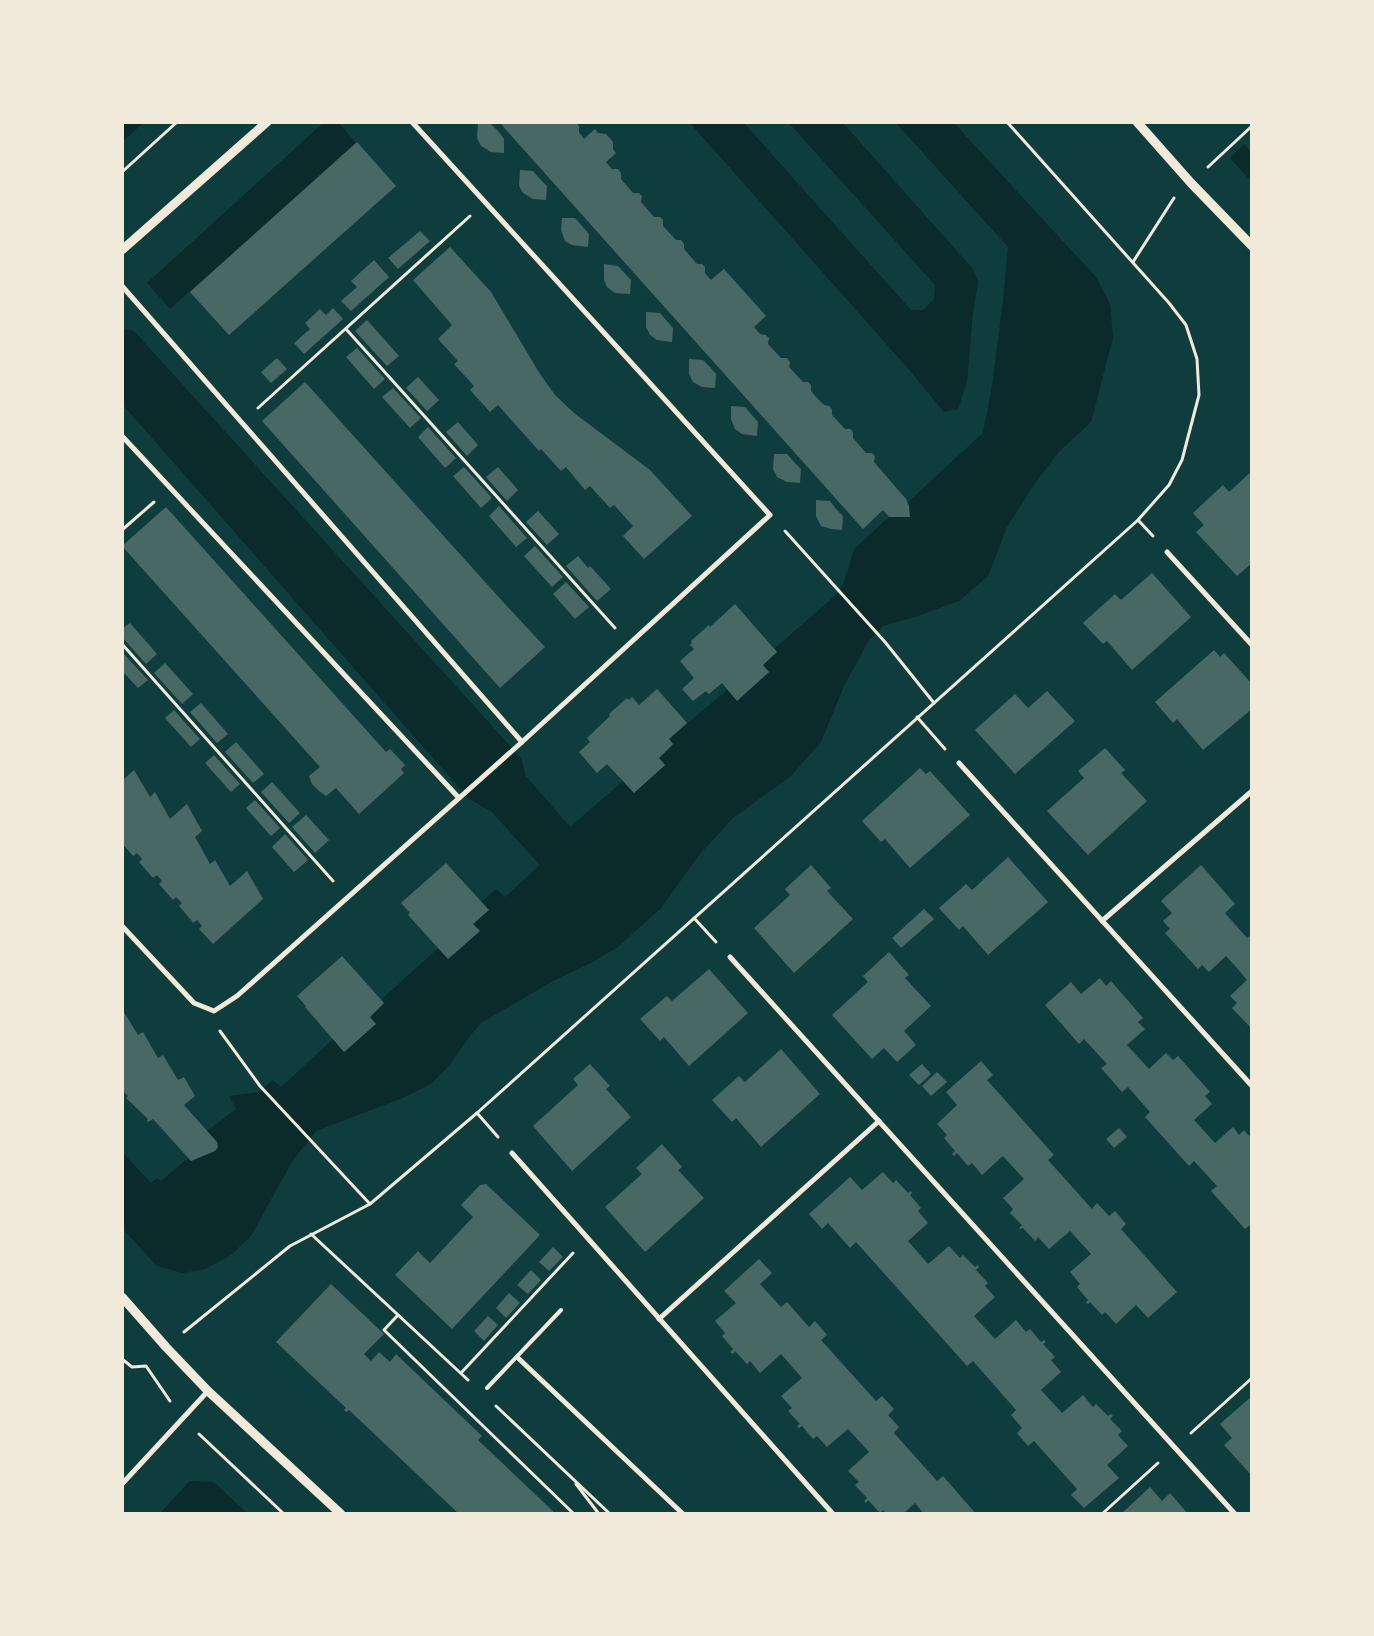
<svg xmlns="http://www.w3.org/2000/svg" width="1374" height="1636" viewBox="0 0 1374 1636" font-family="'Roboto Condensed',sans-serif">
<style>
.water{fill:#0a2a2b}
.building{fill:#486865}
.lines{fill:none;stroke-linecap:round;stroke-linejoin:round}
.path{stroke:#f1e9da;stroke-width:3}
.service{stroke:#f1e9da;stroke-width:4}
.minor{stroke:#f1e9da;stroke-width:5}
.tertiary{stroke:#f1e9da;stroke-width:9}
</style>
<rect width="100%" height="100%" fill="#0f3d3e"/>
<!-- water -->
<g class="water">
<path d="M123 122H143V123L123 141Z"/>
<path d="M323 123H339L356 143 170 309 147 283Z"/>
<path d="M690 123H744L911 310H923L934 299 935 285 789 123H843L973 269 978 282 973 313 967 382 958 409 944 412 905 365Z"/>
<path d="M896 123H954L1096 277 1110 304 1113 338 1091 422 1059 452 1035 483 1007 527 988 576 959 601 912 618 883 626 868 642 844 686 821 742 791 776 733 818 699 855 661 908 618 947 591 963 553 981 481 1023 469 1037 450 1064 431 1084 405 1097 316 1131 293 1160 251 1236 231 1255 205 1269 182 1273 157 1266 123 1229 122 1152 151 1183 157 1178 161 1181 188 1158 191 1161 215 1151 218 1147 217 1142 207 1131 236 1109 229 1096 259 1092 273 1080 281 1087 333 1039 345 1052 375 1024 370 1017 384 1003 381 1000 438 948 449 959 480 931 473 924 481 902 496 889 505 897 540 865 492 812 469 799 123 405V329L134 331 521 758 526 776 570 827 623 781 634 793 665 765 659 758 673 745 669 739 727 690 737 700 769 673 763 665 777 652 775 648 836 595 844 582 854 549 889 517H910L908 502 983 433 992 386 1003 300 1008 247Z"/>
<path d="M1244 144 1251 152V181L1230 158Z"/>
<path d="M190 1481 214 1482 247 1513H160Z"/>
</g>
<!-- building -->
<g class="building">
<path d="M499 122H576L579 126V132L584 139 595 129 598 133 606 134 613 142V149L616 153 606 162 612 169H618L621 173V179L633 193H639L642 196 641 202 654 217H660L663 220V226L676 240H681L684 244V249L697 264H702L705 267V273L711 280 724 269 766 316 754 327 760 334 766 335 769 338 768 344 781 358H787L790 362 789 367 803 382H808L811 385V391L817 398 824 405 829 406 832 409V415L845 429H851L853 433V438L866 453H872L875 456 874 462 906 499 909 506 910 517H889L883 510 863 529Z"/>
<path d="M478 123 491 124 498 131 504 139V153L491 152 481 146 477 138Z"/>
<path d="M357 142 396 186 229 335 190 292Z"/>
<path d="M520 170 533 171 540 179 547 186 546 200 533 199 523 193 519 186Z"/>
<path d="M562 218H575L589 234 588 247 572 245 565 241 561 230Z"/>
<path d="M420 231 430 241 398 269 388 258Z"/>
<path d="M450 247 491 292 540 374 555 395 574 413 650 470 692 516 644 559 623 536 633 526 614 505 610 508 590 486 585 490 566 467 561 471 541 449 539 451 498 405 490 412 470 390 474 386 454 364 458 361 438 339 452 325 413 280Z"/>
<path d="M374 260 389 277 351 311 341 301 357 287 351 281Z"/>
<path d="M604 264 618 266 631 280 630 294 615 293 607 287 604 280Z"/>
<path d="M333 308 343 319 304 354 294 343 310 329 305 323 320 309 326 315Z"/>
<path d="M646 312 660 313 673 328 672 342 657 340 650 335 646 327Z"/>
<path d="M367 320 399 356 387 366 355 331Z"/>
<path d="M357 348 385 379 374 389 346 357Z"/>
<path d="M277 358 287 369 271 383 261 372Z"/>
<path d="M689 359 703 360 710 367 716 374 715 388 702 387 693 382 689 374Z"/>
<path d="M418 377 439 400 427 411 406 388Z"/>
<path d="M305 382 504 603 545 647 500 688 262 421Z"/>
<path d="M393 388 421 418 410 428 382 397Z"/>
<path d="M731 406 745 407 758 422 757 436 742 434 735 429 731 419Z"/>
<path d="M458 422 478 445 467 456 446 432Z"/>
<path d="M428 427 456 458 445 468 418 437Z"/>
<path d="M774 454H787L794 462 801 469 800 483 787 482 777 477 773 469Z"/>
<path d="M464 467 492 498 481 508 453 476Z"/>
<path d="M498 467 518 490 507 501 486 477Z"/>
<path d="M1252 471V563L1237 576 1196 532 1204 525 1193 513 1223 485 1229 492Z"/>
<path d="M816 500 830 501 836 509 843 516 842 530 831 529 821 526 816 516Z"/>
<path d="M499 506 527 538 516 547 489 516Z"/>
<path d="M166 507 386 752 390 749 405 765 401 769 404 773 359 814 336 788 326 796 319 791 312 784 309 776 320 767 122 546Z"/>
<path d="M538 511 559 534 547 545 526 522Z"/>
<path d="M535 546 563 577 552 587 524 556Z"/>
<path d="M578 556 588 568 590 566 611 589 597 601 566 566Z"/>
<path d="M1152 573 1191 617 1132 670 1107 641 1103 644 1083 623 1115 594 1121 600Z"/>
<path d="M566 582 589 607 575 619 553 594Z"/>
<path d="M735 604 777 652 763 665 769 672 737 701 722 683 709 694 706 691 693 701 682 689 694 678 680 661 694 649 690 645 692 643 691 641 709 625 710 627Z"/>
<path d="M130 623 157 654 146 664 122 637V629Z"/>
<path d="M1214 650 1220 657 1224 653 1252 684V709L1203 750 1177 719 1173 723 1155 702Z"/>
<path d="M122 652 148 680 138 688 125 674 122 676Z"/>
<path d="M165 663 193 694 182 704 154 673Z"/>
<path d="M657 689 687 723 669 739 673 744 659 758 665 765 634 793 607 764 597 773 579 752 590 742 587 738 610 716 609 714 627 698 629 700 632 697 639 705Z"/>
<path d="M1047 691 1075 721 1015 774 975 730 1015 694 1028 708Z"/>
<path d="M201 703 228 734 217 743 190 712Z"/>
<path d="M174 710 200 739 191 747 165 718Z"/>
<path d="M236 742 264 774 253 783 225 752Z"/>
<path d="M1105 748 1125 770 1121 773 1147 801 1088 855 1047 811 1084 778 1078 771Z"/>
<path d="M214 755 240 784 231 792 205 763Z"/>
<path d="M920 768 926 774 930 771 970 815 910 868 885 839 881 842 862 821Z"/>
<path d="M134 770 150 797 155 792 170 819 187 804 202 831 195 837 210 864 215 860 230 886 247 871 263 899 213 944 199 929 202 926 197 920 193 923 192 921 179 906 182 903 176 897 173 900 159 884 162 881 157 875 153 878 139 862 142 859 137 853 133 856 122 843V781Z"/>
<path d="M272 782 300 813 289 823 261 792Z"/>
<path d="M255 800 280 828 271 836 246 808Z"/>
<path d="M306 815 329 840 315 853 292 827Z"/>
<path d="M285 834 308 860 294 872 272 847Z"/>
<path d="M1008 857 1048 902 988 955 963 926 959 930 939 908 966 884 972 890Z"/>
<path d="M446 863 489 910 473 924 480 931 448 959 408 915 410 913 401 903Z"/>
<path d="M811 865 831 888 827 891 853 919 794 973 754 928 790 895 785 889Z"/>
<path d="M1201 865 1235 904 1225 913 1247 938 1252 934V1029L1232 1008 1237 1003 1230 996 1247 980 1237 968 1226 956 1209 972 1202 965 1198 969 1165 933 1170 929 1163 921 1172 913 1161 901Z"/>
<path d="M924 909 934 919 901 948 892 938Z"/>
<path d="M889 952 909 975 905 978 931 1006 904 1031 916 1045 897 1062 884 1048 872 1059 832 1015 868 982 863 976Z"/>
<path d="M342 956 384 1003 370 1017 376 1024 344 1052 305 1007 306 1006 297 996Z"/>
<path d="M709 969 748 1013 689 1066 664 1037 660 1041 640 1019 667 996 672 1001Z"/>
<path d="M1100 978 1106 986 1111 981 1143 1018 1138 1022 1145 1029 1127 1045 1149 1069 1166 1053 1173 1060 1178 1056 1210 1092 1205 1096 1212 1104 1194 1120 1215 1143 1233 1127 1239 1135 1244 1130 1252 1139V1224L1245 1229 1211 1191 1217 1186 1194 1161 1189 1166 1145 1117 1150 1112 1128 1087 1122 1092 1101 1068 1107 1064 1084 1039 1079 1044 1045 1005 1071 982 1081 994Z"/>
<path d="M122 1009 138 1035 143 1032 158 1058 163 1055 178 1080 184 1077 195 1096 184 1105 217 1142 218 1147 215 1151 191 1161 153 1119 148 1122 147 1120 148 1119 126 1098 128 1096 122 1090Z"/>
<path d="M781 1049 820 1094 761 1147 736 1118 732 1122 712 1100 739 1076 745 1082Z"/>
<path d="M981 1061 993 1075 987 1080 1054 1155 1048 1160 1092 1209 1097 1203 1109 1216 1115 1211 1126 1224 1121 1229 1177 1292 1148 1318 1136 1305 1116 1324 1105 1312 1102 1315 1090 1302 1088 1304 1086 1303 1088 1300 1077 1287 1080 1284 1070 1272 1091 1254 1070 1231 1049 1249 1038 1237 1035 1241 1023 1228 1020 1229 1019 1228 1022 1225 1010 1213 1013 1209 1003 1198 1024 1179 1003 1156 982 1175 972 1163 968 1166 957 1153 954 1156 952 1154 955 1151 944 1138 947 1135 937 1124 957 1105 946 1092Z"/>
<path d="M590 1064 610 1086 606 1089 631 1117 572 1171 533 1126 578 1085 573 1079Z"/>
<path d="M922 1064 931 1074 919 1085 909 1075Z"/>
<path d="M937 1072 947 1082 931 1096 922 1086Z"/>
<path d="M1119 1128 1127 1137 1114 1148 1106 1139Z"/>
<path d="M662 1144 682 1167 678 1170 704 1198 645 1252 605 1207 642 1174 636 1168Z"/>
<path d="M883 1172 893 1183 896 1180 908 1193 911 1191 912 1193 910 1195 921 1208 918 1211 928 1223 908 1241 928 1264 949 1246 960 1258 963 1255 975 1267 978 1265 979 1267 976 1270 988 1283 985 1286 995 1297 974 1316 995 1339 1016 1320 1026 1332 1030 1329 1041 1342 1044 1340 1046 1342 1043 1344 1055 1357 1051 1360 1061 1372 1041 1390 1062 1413 1083 1395 1093 1407 1096 1404 1108 1416 1111 1414 1113 1416 1110 1419 1122 1431 1118 1435 1128 1446 1107 1465 1119 1478 1084 1508 1071 1495 1077 1489 1034 1441 1028 1446 1017 1433 1022 1428 1011 1415 1016 1410 973 1361 967 1366 856 1242 850 1248 828 1223 822 1229 809 1214 850 1177 862 1190Z"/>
<path d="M486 1184 540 1235 452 1329 395 1275 418 1251 430 1263 473 1217 461 1205 480 1185Z"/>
<path d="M553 1247 563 1257 549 1271 539 1262Z"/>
<path d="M759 1259 772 1273 760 1284 781 1307 787 1302 809 1327 815 1321 827 1335 821 1340 876 1401 882 1396 894 1409 888 1415 899 1427 894 1433 937 1481 943 1476 976 1514H924L915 1503 903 1514H887L883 1510 880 1513 868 1500 866 1503 864 1501 867 1498 855 1485 859 1482 848 1471 869 1452 848 1429 827 1447 817 1436 813 1439 802 1426 799 1428 797 1426 800 1424 788 1411 792 1408 781 1396 802 1378 781 1354 760 1373 750 1361 747 1364 735 1351 733 1354 730 1352 733 1349 722 1336 725 1333 715 1321 736 1303 724 1291Z"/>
<path d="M531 1270 541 1280 528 1294 517 1285Z"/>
<path d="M331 1284 384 1334 364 1354 371 1361 379 1352 390 1362 396 1354 482 1436 478 1440 556 1514H459L349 1410 346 1412 344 1410 346 1408 276 1342Z"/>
<path d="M509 1293 520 1303 506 1318 496 1308Z"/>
<path d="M488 1316 498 1325 484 1341 474 1331Z"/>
<path d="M1252 1396V1476L1224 1445 1232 1438 1220 1424Z"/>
<path d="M1150 1487 1162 1501 1170 1493 1188 1514H1121Z"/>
</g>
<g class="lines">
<!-- path -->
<g class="path">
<path d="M1208 167 1252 126"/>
<path d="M122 172 177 122"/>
<path d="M1133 262 1174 198"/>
<path d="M346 329 615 628"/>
<path d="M258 408 470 216"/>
<path d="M1138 520 1153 536"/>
<path d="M122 530 154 502"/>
<path d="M785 531 885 642 934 703"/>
<path d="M122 644 333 881"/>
<path d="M917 717 945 749"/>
<path d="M694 918 716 942"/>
<path d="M220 1031 260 1086 370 1204"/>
<path d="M477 1113 498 1137"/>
<path d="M311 1234 468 1380"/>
<path d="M398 1315 384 1330 574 1514"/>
<path d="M184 1332 290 1246 370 1204 477 1113 1138 520 1169 485 1182 460 1199 395 1197 359 1186 325 1169 303 1007 122"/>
<path d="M122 1359 132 1367 146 1366 170 1401"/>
<path d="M461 1373 573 1253"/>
<path d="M496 1406 610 1514"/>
<path d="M1191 1433 1252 1378"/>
<path d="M199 1434 284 1514"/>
<path d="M576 1484 599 1514"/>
<path d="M1102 1514 1158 1463"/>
</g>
<!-- service -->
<path class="service" d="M487 1388 561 1310"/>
<!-- minor -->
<g class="minor">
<path d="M122 286 522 742"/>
<path d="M122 436 459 798"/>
<path d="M1167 552 1252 645"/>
<path d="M959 763 1252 1086"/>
<path d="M1102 921 1252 791"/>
<path d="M122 926 194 1003 214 1011 237 996 522 742 770 515 412 122"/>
<path d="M730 957 1235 1514"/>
<path d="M512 1153 833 1514"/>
<path d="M659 1319 879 1121"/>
<path d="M517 1357 683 1514"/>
<path d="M122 1484 208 1391"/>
</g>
<!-- tertiary -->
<g class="tertiary">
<path d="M1137 122 1191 183 1252 246"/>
<path d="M122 250 267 122"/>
<path d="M122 1297 166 1347 208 1391 341 1514"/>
</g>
</g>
<!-- border -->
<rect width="1374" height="1636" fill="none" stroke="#f1e9da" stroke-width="248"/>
</svg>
